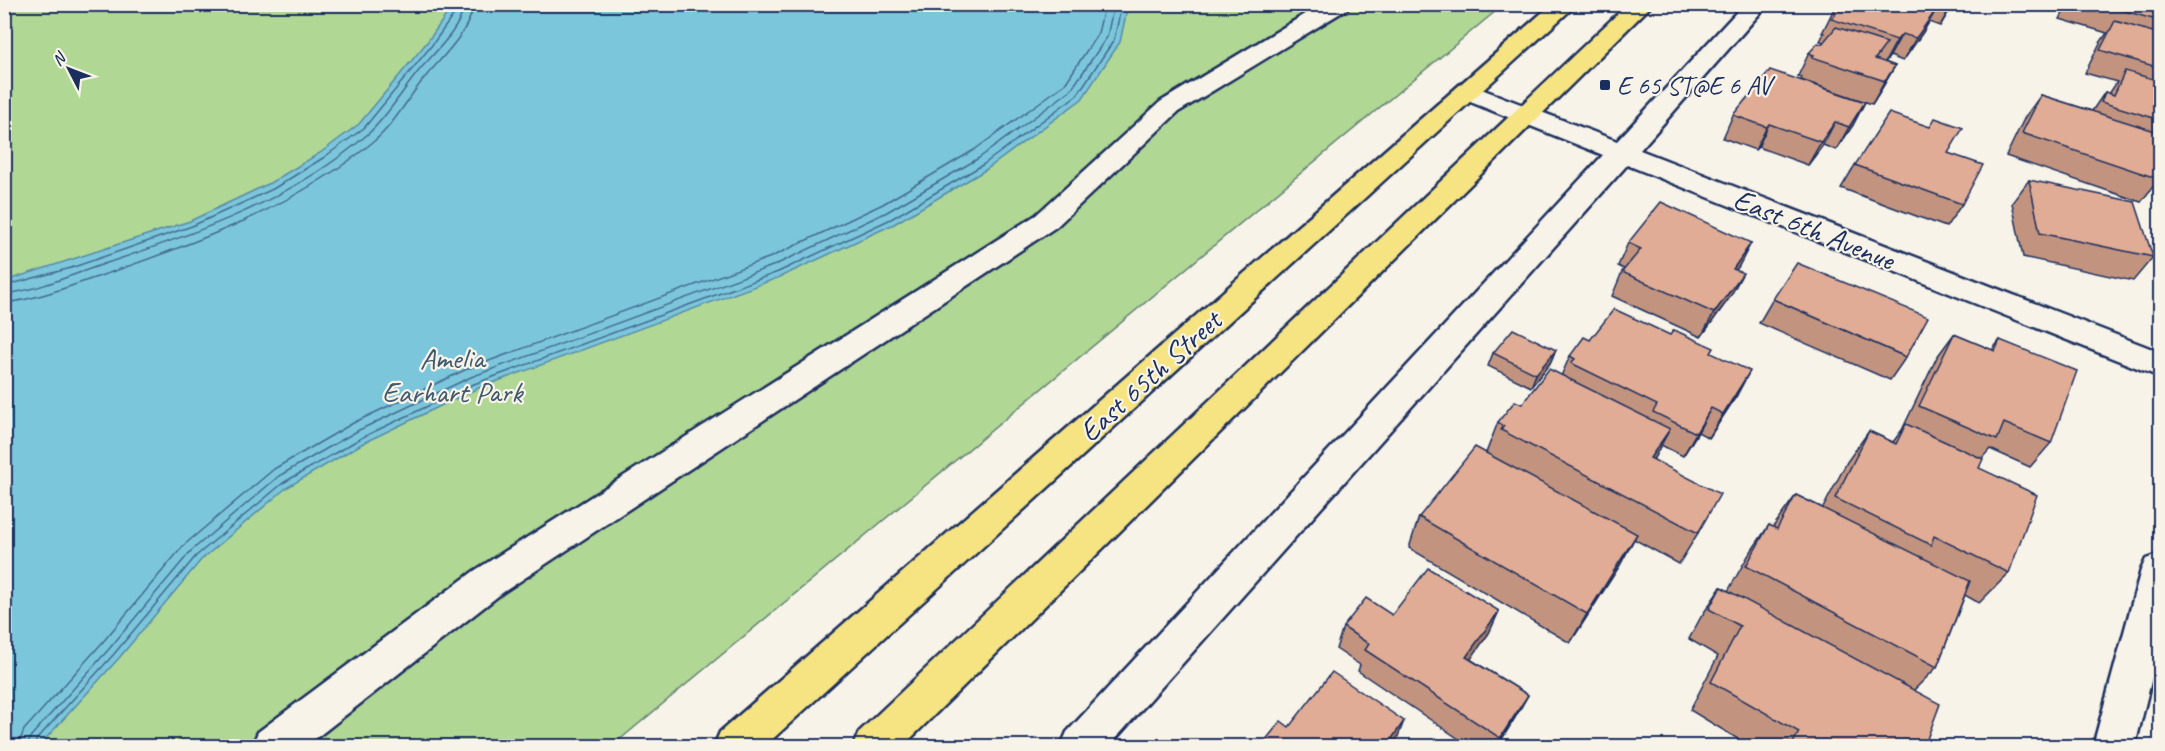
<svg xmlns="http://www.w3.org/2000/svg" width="2165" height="751" viewBox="0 0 2165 751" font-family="Caveat,sans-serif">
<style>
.green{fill:#b0d794;stroke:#668379;stroke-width:1.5}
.water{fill:#7cc6db;stroke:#558aa9;stroke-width:1.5}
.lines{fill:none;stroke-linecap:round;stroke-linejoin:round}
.shore{stroke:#426b90;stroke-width:1.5}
.minor-casing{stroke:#1b2f5e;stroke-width:5}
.major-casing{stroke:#1b2f5e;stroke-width:5}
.minor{fill:#f7f3e8;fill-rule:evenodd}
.major{fill:#f6e381;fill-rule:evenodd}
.wall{fill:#c29480;stroke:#1b2f5e;stroke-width:1.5}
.shaded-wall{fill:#9e7868;stroke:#1b2f5e;stroke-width:1.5}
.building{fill:#e1ac95;stroke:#1b2f5e;stroke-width:1.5}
.poi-dot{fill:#1b2f5e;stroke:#f7f3e8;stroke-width:2}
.labels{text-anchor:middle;stroke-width:4.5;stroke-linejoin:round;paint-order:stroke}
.far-poi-label{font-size:26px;fill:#1b2f5e;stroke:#f7f3e8;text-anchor:start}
.street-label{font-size:30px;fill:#1b2f5e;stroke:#f7f3e8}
.park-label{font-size:30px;fill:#40596c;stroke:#f7f3e8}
</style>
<rect width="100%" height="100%" fill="#f7f3e8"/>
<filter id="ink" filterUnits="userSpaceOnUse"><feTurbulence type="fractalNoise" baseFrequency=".0167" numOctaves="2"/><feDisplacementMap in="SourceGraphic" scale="12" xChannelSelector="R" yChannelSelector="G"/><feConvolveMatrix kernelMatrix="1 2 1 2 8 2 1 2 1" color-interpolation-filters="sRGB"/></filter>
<g filter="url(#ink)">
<!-- green -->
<path class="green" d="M4 5H1503L612 746H5Z"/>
<!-- water -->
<path class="water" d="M454 4 1128 5 1120 42 1082 99 987 169 894 224 780 277 476 389 365 442 286 488 201 560 119 658 39 746H5V281L190 221 270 183 320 153 359 124 428 41Z"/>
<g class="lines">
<!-- shore -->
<g class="shore">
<path d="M4 286 71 268 192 226 273 189 323 158 364 128 432 45 457 10 458 4"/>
<path d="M4 294C39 290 71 275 104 264 197 233 293 200 368 134 389 115 403 89 422 67 438 49 460 29 465 4"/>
<path d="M4 303C40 299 75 284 109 273 201 241 296 206 373 142 395 124 408 97 427 75 445 54 469 32 474 4"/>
<path d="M18 746 24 730 102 643 184 545 274 469 355 422 467 369 771 257 883 204 974 150 1065 84 1098 33 1105 4"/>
<path d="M27 746 31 736 109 649 191 551 279 476 359 430 471 377 775 265 887 212 979 158 1071 90 1107 37 1114 4"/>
<path d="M35 746 36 740 114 654 196 556 283 483 363 437 474 384 778 272 891 219 984 164 1077 95 1114 40 1122 4"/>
</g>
<defs>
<g id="minor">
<path d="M1322 4H1350L1347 9 1178 112 1056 227 502 593 306 746H252L258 732 474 571 1036 215 1160 102Z"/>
<path d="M1744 4H1768L1640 150 2160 352V377L1627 165 1109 746H1061L1067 732 1603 155 1458 97 1454 92 1458 87 1467 84 1476 87 1617 141Z"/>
<path d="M2160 554V645L2135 746H2093L2141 570 2146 559Z"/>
</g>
<g id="major">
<path d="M1552 4H1577L765 746H714L720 732Z"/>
<path d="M1628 4H1653L903 746H853L859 732Z"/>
</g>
</defs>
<!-- minor casing -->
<use href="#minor" class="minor-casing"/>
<!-- major casing -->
<use href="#major" class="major-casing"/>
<!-- minor -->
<use href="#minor" class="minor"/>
<!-- major -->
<use href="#major" class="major"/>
</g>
<!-- wall -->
<g class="wall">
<path d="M1838 4H1965L1960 11 1951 8 1940 26 1929 22 1923 32 1903 61 1890 56 1885 62 1895 66 1882 88 1872 104 1801 80 1802 77 1798 76 1809 53 1824 42 1820 41 1824 33H1822L1833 11Z"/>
<path d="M2068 4H2160V175L2159 179 2141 202 2006 156 2025 117 2041 95 2092 111 2105 92 2109 94 2117 82 2085 73 2100 43 2107 33 2060 19Z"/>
<path d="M1865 102 1853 125 1836 150 1823 145 1808 165 1758 147 1755 150 1723 138 1733 115Z"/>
<path d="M1948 153 1962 204 1946 227 1841 188 1855 165Z"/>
<path d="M2029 180 2153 257 2133 281 2023 257 2012 203Z"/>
<path d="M1628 243H1751L1736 270 1730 297 1701 337 1612 296 1622 272 1624 269 1618 266Z"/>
<path d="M1773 299 1906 357 1890 380 1759 323Z"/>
<path d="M1954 334 1992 350 2000 340 2051 443 2030 467 1990 449 1982 458 1979 468 2009 573 1979 603 1965 595 1937 667 1914 690 1927 739 1941 747H1751L1690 710 1718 656 1689 639 1701 617 1721 587 1728 591 1748 556 1769 525 1773 527 1796 495 1823 508 1847 462 1869 431 1893 442 1902 430 1937 357Z"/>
<path d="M1590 340 1711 354 1737 395 1709 438 1698 432 1683 456 1661 445 1653 460 1698 533 1679 564 1634 539 1620 565 1570 643 1409 548 1419 517 1486 453 1498 422 1561 376 1570 356Z"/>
<path d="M1556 350 1550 363 1531 387 1488 366 1493 353Z"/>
<path d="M1499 611 1489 633 1470 659 1528 695 1516 716 1497 747H1471L1358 671 1360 665 1336 649 1343 627 1392 615Z"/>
</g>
<!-- shaded-wall -->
<g class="shaded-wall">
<path d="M1952 4H1953L1940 26Z"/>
<path d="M1936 10 1923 32 1903 61 1916 38Z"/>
<path d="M1902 34 1890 56 1885 62 1897 40Z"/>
<path d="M1895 66 1882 88 1872 104 1885 81Z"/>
<path d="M1865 102 1853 125 1836 150 1849 127Z"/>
<path d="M1835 122 1823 145 1808 165 1821 142Z"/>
<path d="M1769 124 1758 147 1755 150 1767 127Z"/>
<path d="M1751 243 1739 266 1720 292 1733 269Z"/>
<path d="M1743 273 1730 297 1701 337 1714 313Z"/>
<path d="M1556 350 1550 363 1531 387 1536 374Z"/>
<path d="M1750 371 1737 395 1709 438 1723 414Z"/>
<path d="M1711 408 1698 432 1683 456 1696 433Z"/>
<path d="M1670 429 1653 460 1650 458Z"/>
<path d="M1637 534 1620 565 1570 643 1587 614Z"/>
<path d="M1499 611 1489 633 1457 679 1466 657Z"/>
<path d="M1528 695 1516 716 1497 747H1496Z"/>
<path d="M1404 721 1396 742 1393 747H1386Z"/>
</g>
<!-- building -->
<g class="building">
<path d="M1838 4H1917L1936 10 1916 38 1902 34 1897 40 1831 19 1837 12 1833 11Z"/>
<path d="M2100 4H2160V21Z"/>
<path d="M2115 21 2160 34V68L2100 50Z"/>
<path d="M1836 27 1887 43 1875 59 1895 66 1885 81 1812 57 1814 55 1809 53 1818 43 1822 44Z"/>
<path d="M1770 70 1865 102 1849 127 1835 122 1821 142 1769 124 1767 127 1733 115Z"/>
<path d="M2125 71 2160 81V120L2101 102 2105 92 2114 95Z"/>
<path d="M2041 95 2158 132 2154 146 2160 148V175L2159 179 2022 133Z"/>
<path d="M1889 113 1930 127 1935 118 1963 128 1948 153 1983 165 1962 204 1855 165Z"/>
<path d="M2029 180 2135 202 2153 257 2040 233Z"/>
<path d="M1661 202 1751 243 1733 269 1743 273 1714 313 1622 272 1641 249 1628 243Z"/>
<path d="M1797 263 1928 317 1906 357 1773 299Z"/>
<path d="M1614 309 1670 335 1674 330 1714 348 1711 353 1750 371 1723 414 1711 408 1696 433 1653 412 1657 405 1571 363 1575 359 1570 356 1584 337 1590 340Z"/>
<path d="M1513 329 1556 350 1536 374 1493 353Z"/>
<path d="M1954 334 1995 351 2000 340 2077 371 2051 443 2004 423 1997 440 1919 406Z"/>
<path d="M1549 369 1670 429 1650 458 1720 494 1698 533 1501 430 1504 426 1498 422 1515 401 1522 404Z"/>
<path d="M1906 424 1983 459 1979 468 2037 495 2009 573 1934 536 1931 545 1835 498 1869 431 1896 444Z"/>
<path d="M1475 447 1637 534 1587 614 1419 517Z"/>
<path d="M1796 495 1970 581 1937 667 1746 566 1769 525 1777 529Z"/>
<path d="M1428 568 1499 611 1466 657 1528 695 1500 738 1365 650 1369 644 1343 627 1366 598 1392 615Z"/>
<path d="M1721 587 1940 704 1927 739 1941 747H1799L1793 743 1799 732 1711 682 1740 626 1709 609Z"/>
<path d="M1332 672 1404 721 1386 747H1260L1281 721 1289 727Z"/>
</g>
</g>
<!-- markers -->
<rect class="poi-dot" x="1599" y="79" width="12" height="12" rx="3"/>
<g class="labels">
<!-- far-poi labels -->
<g class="far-poi-label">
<text x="1617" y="94">E 65 ST@E 6 AV</text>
</g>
<!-- street labels -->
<g class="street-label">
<text transform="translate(1814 229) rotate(22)" y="10">East 6th Avenue</text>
<text transform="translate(1150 376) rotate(-42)" y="10">East 65th Street</text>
</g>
<!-- park labels -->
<g class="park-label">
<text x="452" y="368">Amelia<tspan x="452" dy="34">Earhart Park</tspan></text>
</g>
</g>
<!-- margin -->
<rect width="2165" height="751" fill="none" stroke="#f7f3e8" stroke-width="24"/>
<rect x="12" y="12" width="2141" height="727" fill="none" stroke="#1b2f5e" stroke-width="2" filter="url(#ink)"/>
<!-- north arrow -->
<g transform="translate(69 69) rotate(312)" stroke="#f7f3e8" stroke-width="4.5" paint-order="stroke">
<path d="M0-4.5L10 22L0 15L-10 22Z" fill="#1b2f5e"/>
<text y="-9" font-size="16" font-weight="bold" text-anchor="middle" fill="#1b2f5e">N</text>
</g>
</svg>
